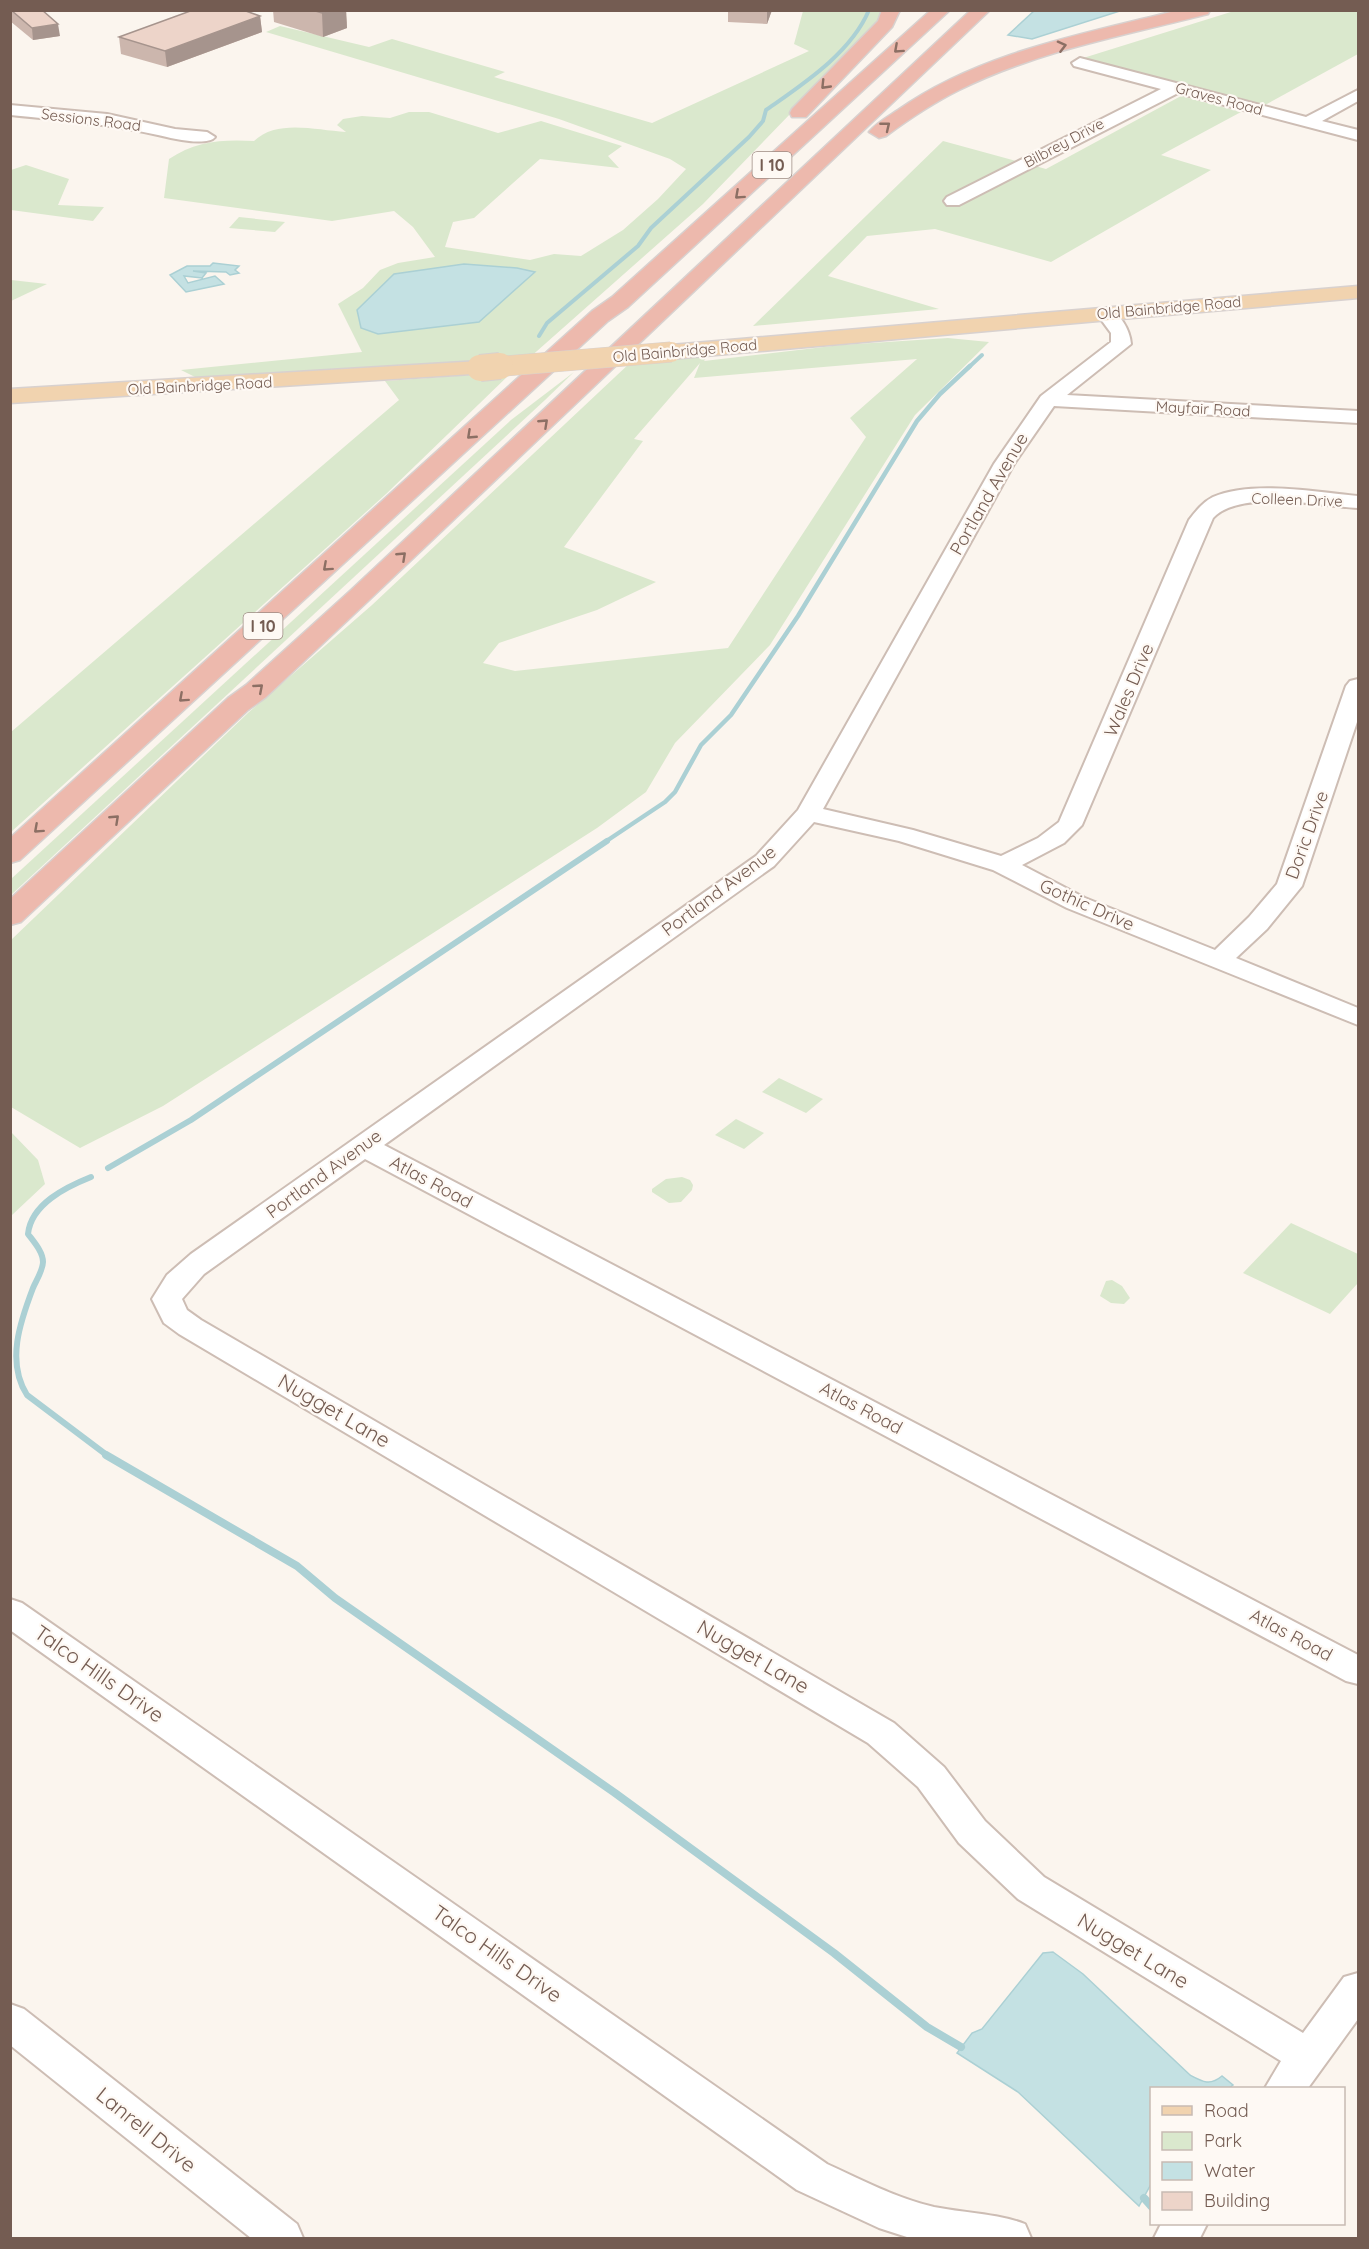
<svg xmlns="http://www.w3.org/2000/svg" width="1369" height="2249" viewBox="0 0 1369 2249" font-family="Quicksand,sans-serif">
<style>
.green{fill:#dae8cd;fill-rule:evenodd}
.water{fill:#c4e1e3;stroke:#abd0d4;stroke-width:1.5}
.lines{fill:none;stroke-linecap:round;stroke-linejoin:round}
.stream-far3{stroke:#abd0d4;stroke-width:4}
.stream-far2{stroke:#abd0d4;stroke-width:4.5}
.stream-far1{stroke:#abd0d4;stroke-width:6}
.stream{stroke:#abd0d4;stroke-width:8}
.minor-casing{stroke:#cdbdb4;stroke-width:4}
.major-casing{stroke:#d8d1cf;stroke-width:3}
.highway-casing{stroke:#d8d1cf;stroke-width:3}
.minor{fill:#fff;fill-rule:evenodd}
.major{fill:#f1d3af;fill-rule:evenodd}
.highway{fill:#edb9ad;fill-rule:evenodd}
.major-bridge-far1-casing{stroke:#d8d1cf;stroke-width:21;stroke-linecap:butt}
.major-bridge-casing{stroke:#d8d1cf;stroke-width:28;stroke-linecap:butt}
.major-bridge-far1{stroke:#f1d3af;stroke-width:20}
.major-bridge{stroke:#f1d3af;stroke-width:26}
.wall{fill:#ccb6ad}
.shaded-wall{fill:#a6948d}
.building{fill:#edd4c9;stroke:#a6948d;stroke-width:1.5}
.oneway{stroke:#8c6f64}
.labels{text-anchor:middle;stroke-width:4.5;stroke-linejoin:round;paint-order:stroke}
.far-street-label{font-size:15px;fill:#745c52;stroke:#fef9f4}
.shield{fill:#fef9f4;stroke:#9d8b83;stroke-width:1.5}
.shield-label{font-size:16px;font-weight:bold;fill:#745c52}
.street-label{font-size:18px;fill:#745c52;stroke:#fef9f4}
.near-street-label{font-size:21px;fill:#745c52;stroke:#fef9f4}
</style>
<rect width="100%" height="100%" fill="#fbf5ee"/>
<!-- green -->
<g class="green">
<path d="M803 11H887L885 16 703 204 528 359 201 380 181 370 362 352 338 304 363 288 380 270 398 263 435 257 413 227 394 211 332 221 164 198 169 159C195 141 224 139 254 141 277 119 315 130 346 132L337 125 343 119 362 116 390 118 409 112H429L498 133 541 121 622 146 608 156 619 168 540 159 474 218 453 222 445 247 530 260 554 254 581 256 623 230 658 199 686 169 670 159 559 119 266 32 280 26 369 47 392 39 505 72 494 77 652 123 809 51 794 44Z"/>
<path d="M1234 11H1358V54L1265 105 1080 59Z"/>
<path d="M1181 96 1241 112 1161 155 1211 170 1051 262 935 229 867 236 828 276 939 309 753 326 943 141 1046 169Z"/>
<path d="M26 165 69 179 58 205 104 207 93 221 11 210V170Z"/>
<path d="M239 217 285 222 275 232 229 228Z"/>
<path d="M11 280 47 284 11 301Z"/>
<path d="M948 338 989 342 915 415 770 645 675 743 646 792 597 828 163 1106 80 1148 11 1107V940L249 712 372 605 631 362 708 356 704 361 841 345ZM917 359 850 418 866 437 728 648 515 671 483 663 499 643 597 610 656 582 564 547 643 441 634 439 700 363 694 378Z"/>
<path d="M512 372 386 494 11 832V732L399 400 385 381Z"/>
<path d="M574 372 545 400 11 895V879L511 420Z"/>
<path d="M779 1078 823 1099 806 1113 762 1092Z"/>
<path d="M736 1119 764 1133 744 1149 715 1135Z"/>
<path d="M11 1132 38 1160 45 1184 12 1215 11 1232Z"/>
<path d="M682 1177 690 1180 693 1185 692 1190 681 1202 669 1203 652 1192V1189L666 1179Z"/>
<path d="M1291 1223 1358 1254V1283L1330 1314 1243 1273Z"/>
<path d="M1112 1280 1122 1286 1130 1298 1124 1304 1111 1303 1100 1296 1106 1281Z"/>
</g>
<!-- water -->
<g class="water">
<path d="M1035 10H1120V11L1032 39 1008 35Z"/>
<path d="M213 263 239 266 235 270 239 273 230 275 226 272 193 271 206 273 202 278 184 276 188 283 215 276 224 284 186 292 170 275 187 266H210Z"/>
<path d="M464 264 517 268 535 272 479 322 378 334 361 328 357 310 394 274Z"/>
<path d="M1053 1952 1083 1974 1190 2075C1203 2082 1210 2086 1222 2076L1233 2085 1229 2088H1152L1151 2184 1139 2206 1018 2092 957 2053 972 2033 982 2029 1043 1953Z"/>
</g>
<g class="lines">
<!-- stream-far3 -->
<g class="stream-far3">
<path d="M539 336 547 323 638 246 651 228 749 137 763 121 766 110C803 84 851 53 869 10"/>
<path d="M968 368 982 355"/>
</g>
<!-- stream-far2 -->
<path class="stream-far2" d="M605 842 665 802 675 792 701 745 731 715 798 616 917 421 940 394 970 366"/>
<!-- stream-far1 -->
<g class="stream-far1">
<path d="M108 1168 191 1120 607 841"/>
<path d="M91 1177C66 1187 31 1204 28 1234 34 1242 43 1252 43 1262 43 1270 36 1281 33 1288 20 1322 6 1362 27 1395L108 1456"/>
</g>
<!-- stream -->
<g class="stream">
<path d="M106 1455 297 1566 335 1598 615 1793 834 1953 927 2027 961 2047"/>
<path d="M1144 2198 1152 2207"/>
</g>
<defs>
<g id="minor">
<path d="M1080 58 1306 117 1358 90V101L1322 121 1358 130V140L1178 93 959 205H947L944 201 947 197 1161 89 1074 66 1072 63Z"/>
<path d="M10 105 107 114 175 129 207 132 215 137C207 147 170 138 158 135 109 124 60 120 10 115Z"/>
<path d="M1106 308C1120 312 1130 330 1131 344L1067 395 1358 411V423L1054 406 1014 464 823 809 913 830 1001 856 1038 838 1059 822 1189 520C1196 511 1203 502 1213 497 1251 480 1318 492 1358 496V508C1321 506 1240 489 1213 518L1082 825 1064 843 1022 865 1085 898 1215 950 1249 917 1277 884 1346 686 1350 681 1358 679V719L1302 886 1267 929 1236 958 1358 1008V1025L1067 908 993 870 899 841 814 822 774 866 384 1145 1358 1655V1684L1346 1681 365 1159 204 1274 182 1299 187 1310 201 1320 894 1723 944 1767 985 1821 1044 1877 1303 2033 1344 1977 1358 1973V2019L1308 2088H1265L1281 2061 1018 1899 959 1843 918 1787 868 1743 179 1334 164 1323 152 1299 167 1275 191 1254 756 856 798 810 994 464 1041 396 1111 342V333L1097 314Z"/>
<path d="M10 1599 22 1603 827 2164C862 2180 896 2198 934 2207 964 2213 996 2213 1025 2224L1031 2238H910L879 2228 797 2190 10 1630Z"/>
<path d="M10 2004 24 2009 297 2224 303 2238H251L10 2045Z"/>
<path d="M1161 2224H1207L1200 2238H1154Z"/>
</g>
<g id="major">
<path d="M1358 286V298L671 359 663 357 660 352 663 347 671 345Z"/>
<path d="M480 361 488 363 491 368 488 373 10 403V389Z"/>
</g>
<g id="highway">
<path d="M882 10H900L892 27 806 117H792L790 113 792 109 878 21Z"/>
<path d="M931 10H950L628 307 608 321 20 860 10 863V838L592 311 612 297Z"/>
<path d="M971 10H990L368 601 266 697 248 710 21 922 10 925V899L228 698 246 685 350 591Z"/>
<path d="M1179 10H1210L1208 14C1125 35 1037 51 959 90 933 103 909 119 886 136L879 138 869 132C876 123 889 116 898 110 980 52 1084 34 1179 10Z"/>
</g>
</defs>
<!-- minor casing -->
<use href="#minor" class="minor-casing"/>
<!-- major casing -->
<use href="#major" class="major-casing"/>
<!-- highway casing -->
<use href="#highway" class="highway-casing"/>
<!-- minor -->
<use href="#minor" class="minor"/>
<!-- major -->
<use href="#major" class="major"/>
<!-- highway -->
<use href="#highway" class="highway"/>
<defs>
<path id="major-bridge-far1" d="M482 368 671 352"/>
<path id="major-bridge" d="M480 368 500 366"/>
</defs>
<!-- major-bridge-far1 casing -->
<use href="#major-bridge-far1" class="major-bridge-far1-casing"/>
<!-- major-bridge casing -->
<use href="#major-bridge" class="major-bridge-casing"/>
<!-- major-bridge-far1 -->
<use href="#major-bridge-far1" class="major-bridge-far1"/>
<!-- major-bridge -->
<use href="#major-bridge" class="major-bridge"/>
</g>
<!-- wall -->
<g class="wall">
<path d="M10 10 60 36 33 40 10 21Z"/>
<path d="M273 10H346L347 28 323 37 274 22Z"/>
<path d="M728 10H772L767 24 728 22Z"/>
<path d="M260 16 262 32 167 67 121 54 119 37Z"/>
</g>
<!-- shaded-wall -->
<g class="shaded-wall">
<path d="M329 10H346L347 28 323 37 322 13Z"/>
<path d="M767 10H772L767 24Z"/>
<path d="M260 16 262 32 167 67 165 51Z"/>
<path d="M58 24 60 36 33 40 32 28Z"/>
</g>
<!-- building -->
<g class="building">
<path d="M11 10H42L58 24 32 28Z"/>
<path d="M193 10H243L260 16 165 51 119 37Z"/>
<path d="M312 10H329L322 13Z"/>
</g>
<!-- one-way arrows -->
<defs><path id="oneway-chevron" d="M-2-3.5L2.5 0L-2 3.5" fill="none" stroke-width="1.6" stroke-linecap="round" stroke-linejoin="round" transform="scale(1.5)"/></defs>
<g class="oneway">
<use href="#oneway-chevron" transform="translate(1062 46) rotate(-14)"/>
<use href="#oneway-chevron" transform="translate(898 49) rotate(138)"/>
<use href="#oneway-chevron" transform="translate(825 85) rotate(134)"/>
<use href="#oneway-chevron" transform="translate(886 126) rotate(-39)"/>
<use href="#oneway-chevron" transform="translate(739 195) rotate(138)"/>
<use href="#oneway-chevron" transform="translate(544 423) rotate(-43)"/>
<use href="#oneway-chevron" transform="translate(471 435) rotate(137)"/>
<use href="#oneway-chevron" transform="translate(402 556) rotate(-43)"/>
<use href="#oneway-chevron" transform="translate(327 567) rotate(138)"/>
<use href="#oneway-chevron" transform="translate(259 688) rotate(-41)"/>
<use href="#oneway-chevron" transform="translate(183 698) rotate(138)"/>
<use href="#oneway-chevron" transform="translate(115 819) rotate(-43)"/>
<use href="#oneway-chevron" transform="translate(38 829) rotate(138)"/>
</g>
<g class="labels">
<!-- far-street labels -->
<g class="far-street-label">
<text transform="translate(1219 99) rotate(15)" y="5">Graves Road</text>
<text transform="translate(91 120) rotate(7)" y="5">Sessions Road</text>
<text transform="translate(1064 143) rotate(-28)" y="5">Bilbrey Drive</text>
<text transform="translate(1169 308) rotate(-5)" y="5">Old Bainbridge Road</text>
<text transform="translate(685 351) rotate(-5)" y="5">Old Bainbridge Road</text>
<text transform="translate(200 386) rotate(-3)" y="5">Old Bainbridge Road</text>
<text transform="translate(1203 409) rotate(3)" y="5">Mayfair Road</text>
<text transform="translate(1297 500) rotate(2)" y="5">Colleen Drive</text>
</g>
<!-- shield labels -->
<g class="shield">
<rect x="752.5" y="152" width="39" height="26" rx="4.5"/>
<rect x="243.5" y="613" width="39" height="26" rx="4.5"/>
</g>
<g class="shield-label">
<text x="772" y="171">I 10</text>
<text x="263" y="632">I 10</text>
</g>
<!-- street labels -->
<g class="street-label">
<text transform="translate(989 494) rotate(-60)" y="6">Portland Avenue</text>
<text transform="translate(1129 690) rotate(-67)" y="6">Wales Drive</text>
<text transform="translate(1307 835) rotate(-70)" y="6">Doric Drive</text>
<text transform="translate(719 891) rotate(-37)" y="6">Portland Avenue</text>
<text transform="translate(1087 905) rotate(24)" y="6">Gothic Drive</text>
<text transform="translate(324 1174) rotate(-36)" y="6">Portland Avenue</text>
<text transform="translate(431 1182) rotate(28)" y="6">Atlas Road</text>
<text transform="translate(861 1408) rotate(28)" y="6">Atlas Road</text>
<text transform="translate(1291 1635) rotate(28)" y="6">Atlas Road</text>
</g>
<!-- near-street labels -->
<g class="near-street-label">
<text transform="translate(334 1411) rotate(30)" y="7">Nugget Lane</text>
<text transform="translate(753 1657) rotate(30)" y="7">Nugget Lane</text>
<text transform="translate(99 1674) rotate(35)" y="7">Talco Hills Drive</text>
<text transform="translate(1133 1951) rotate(31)" y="7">Nugget Lane</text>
<text transform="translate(497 1954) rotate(35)" y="7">Talco Hills Drive</text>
<text transform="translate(146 2130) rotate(39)" y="7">Lanrell Drive</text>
</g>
</g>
<!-- border -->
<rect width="1369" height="2249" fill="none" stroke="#745c52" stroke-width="24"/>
<!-- legend -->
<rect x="1150" y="2087" width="195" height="138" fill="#fef9f4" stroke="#c7bab3" stroke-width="1.5"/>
<rect x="1162" y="2106" width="30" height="9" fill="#f1d3af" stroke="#c7bab3" stroke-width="1.5"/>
<text x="1204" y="2117" font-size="18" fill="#745c52">Road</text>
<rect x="1162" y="2132" width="30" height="18" fill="#dae8cd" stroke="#c7bab3" stroke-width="1.5"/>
<text x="1204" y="2147" font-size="18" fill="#745c52">Park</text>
<rect x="1162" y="2162" width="30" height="18" fill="#c4e1e3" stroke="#c7bab3" stroke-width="1.5"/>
<text x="1204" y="2177" font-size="18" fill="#745c52">Water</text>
<rect x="1162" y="2192" width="30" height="18" fill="#edd4c9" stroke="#c7bab3" stroke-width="1.5"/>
<text x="1204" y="2207" font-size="18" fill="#745c52">Building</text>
</svg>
